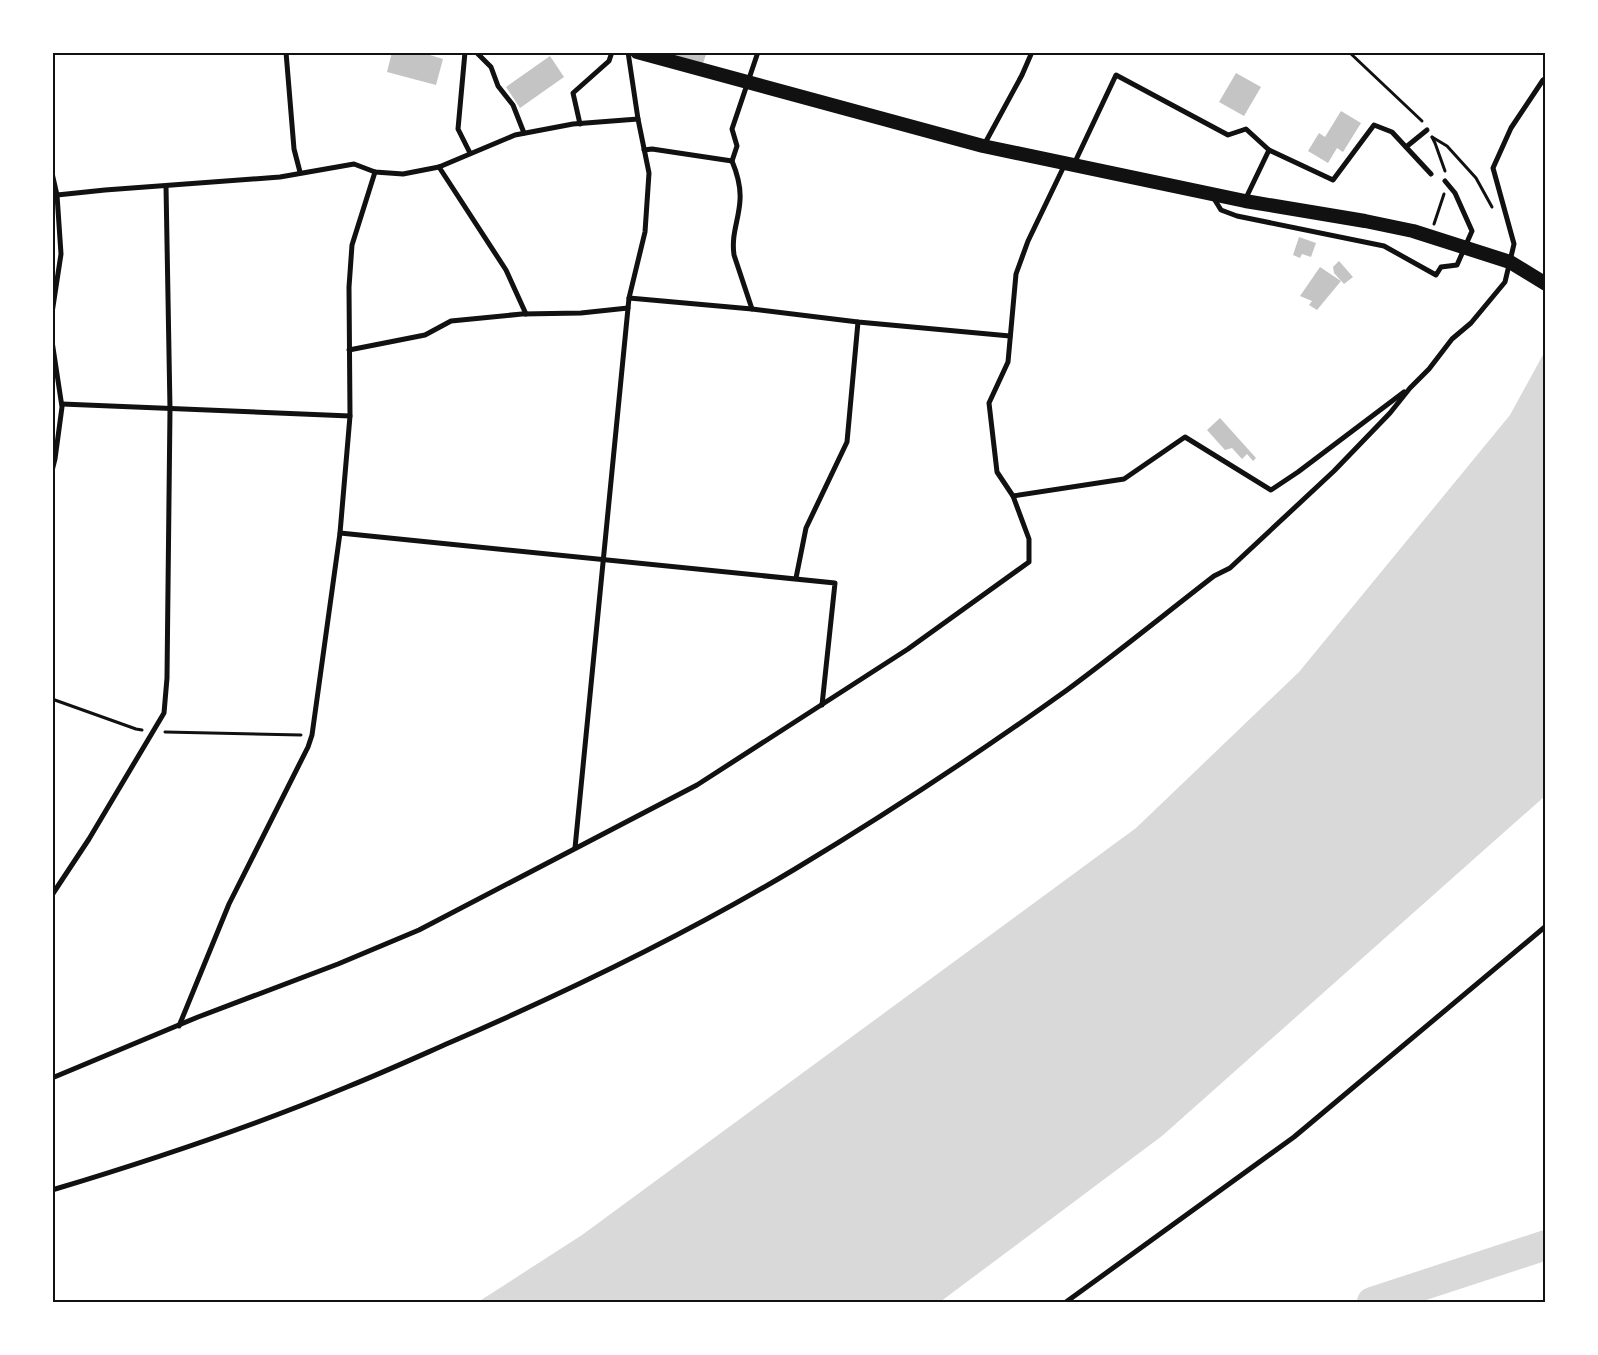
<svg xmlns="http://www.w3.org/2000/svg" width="1598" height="1355" viewBox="0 0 1598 1355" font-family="'Public Sans',sans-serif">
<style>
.water{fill:#d9d9d9}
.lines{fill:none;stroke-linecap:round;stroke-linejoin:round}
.river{stroke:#d9d9d9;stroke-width:30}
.building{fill:#c4c4c4}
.path{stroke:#111;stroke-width:3}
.minor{stroke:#111;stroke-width:5}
.trunk{stroke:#111;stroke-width:14}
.neatline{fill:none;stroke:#111;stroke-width:2}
</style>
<rect width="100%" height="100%" fill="#fff"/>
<!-- water -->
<path class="water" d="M1545 351V796L1162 1136 940 1302H478L582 1235 1136 828 1299 672 1510 415Z"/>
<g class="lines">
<!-- river -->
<path class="river" d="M1372 1302 1546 1245"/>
</g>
<!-- building -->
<g class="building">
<path d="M392 52H420L443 59 436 85 387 72Z"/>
<path d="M667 52H707L702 66Z"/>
<path d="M550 56 564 77 520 108 506 87Z"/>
<path d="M1236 73 1261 87 1244 116 1219 102Z"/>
<path d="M1341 111 1361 123 1343 152 1337 148 1328 163 1308 151 1319 133 1325 137Z"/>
<path d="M1299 237 1316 243 1311 257 1302 254 1300 258 1293 255Z"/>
<path d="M1339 261 1353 277 1344 284 1334 273 1333 267Z"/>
<path d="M1320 267 1341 281 1317 310 1309 305 1312 301 1300 296Z"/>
<path d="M1220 418 1256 458 1253 461 1247 454 1242 459 1232 448 1225 450 1207 430Z"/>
</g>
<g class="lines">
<!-- path -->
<g class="path">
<path d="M1349 52 1422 121"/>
<path d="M1432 137 1435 143 1445 171"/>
<path d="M1432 137 1447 146 1476 178 1492 207"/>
<path d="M1434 224 1444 194"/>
<path d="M52 699 136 729 142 730"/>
<path d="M165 732 301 735"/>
</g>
<!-- minor -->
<g class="minor">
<path d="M286 52 294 149 300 172"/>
<path d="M465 52 458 129 470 153"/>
<path d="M476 52 491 67 498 86 513 105 524 133"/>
<path d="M580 124 573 93 609 61 612 52"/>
<path d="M984 145 1022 75 1032 52"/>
<path d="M1406 147 1427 130"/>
<path d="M644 150 652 149 732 161 737 146 732 129 758 52"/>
<path d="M1269 150 1333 180 1374 125 1392 132 1431 174"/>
<path d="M732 161C737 173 741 186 740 200 739 220 731 234 734 255L752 309"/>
<path d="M1074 164 1116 75 1228 135 1246 129 1269 150 1245 200"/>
<path d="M439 167 506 270 526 314"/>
<path d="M52 173 57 195 61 254 52 313"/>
<path d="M57 195 105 190 280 177 354 164 375 172 403 174 439 167 515 135 573 124 638 119"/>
<path d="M1213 197 1221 210 1237 216 1384 246 1436 275 1441 267 1457 265 1472 231 1455 193 1445 181"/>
<path d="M629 298 752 309 858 322 1010 336"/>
<path d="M52 341 62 407 55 459 52 471"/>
<path d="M349 350 425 335 451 321 522 314 581 313 628 308"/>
<path d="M62 404 350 416"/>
<path d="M1013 496 1124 479 1185 437 1271 490 1298 472 1404 392"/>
<path d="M340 533 835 583 822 705"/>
<path d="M796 578 806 528 847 442 858 322"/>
<path d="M575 848 629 298 645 232 649 173 638 119 628 52"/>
<path d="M52 895 89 839 164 713 167 678 170 409 166 186"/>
<path d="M179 1026 229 904 308 747 312 735 340 533 350 416 349 287 352 245 375 172"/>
<path d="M52 1078 198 1017 338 964 419 930 697 785 908 649 1029 562V539L1013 496 997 472 989 403 1008 362 1016 274 1028 241 1065 164"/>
<path d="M52 1190C152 1160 251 1127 347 1087 382 1073 417 1057 451 1042 569 991 685 935 795 869 888 813 979 753 1067 690 1117 653 1165 614 1214 576L1230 568 1334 471 1390 413 1410 388 1429 369 1452 339 1471 323 1505 282 1514 244 1493 168 1511 128 1543 80 1546 78"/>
<path d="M1066 1302 1294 1137 1546 926"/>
</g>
<!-- trunk -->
<path class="trunk" d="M637 52 983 146 1245 201 1365 221 1413 231 1510 262 1546 284"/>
</g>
<!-- border -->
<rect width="1598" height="1355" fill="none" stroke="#ffffff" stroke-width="108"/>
<rect x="54" y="54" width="1490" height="1247" class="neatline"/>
</svg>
